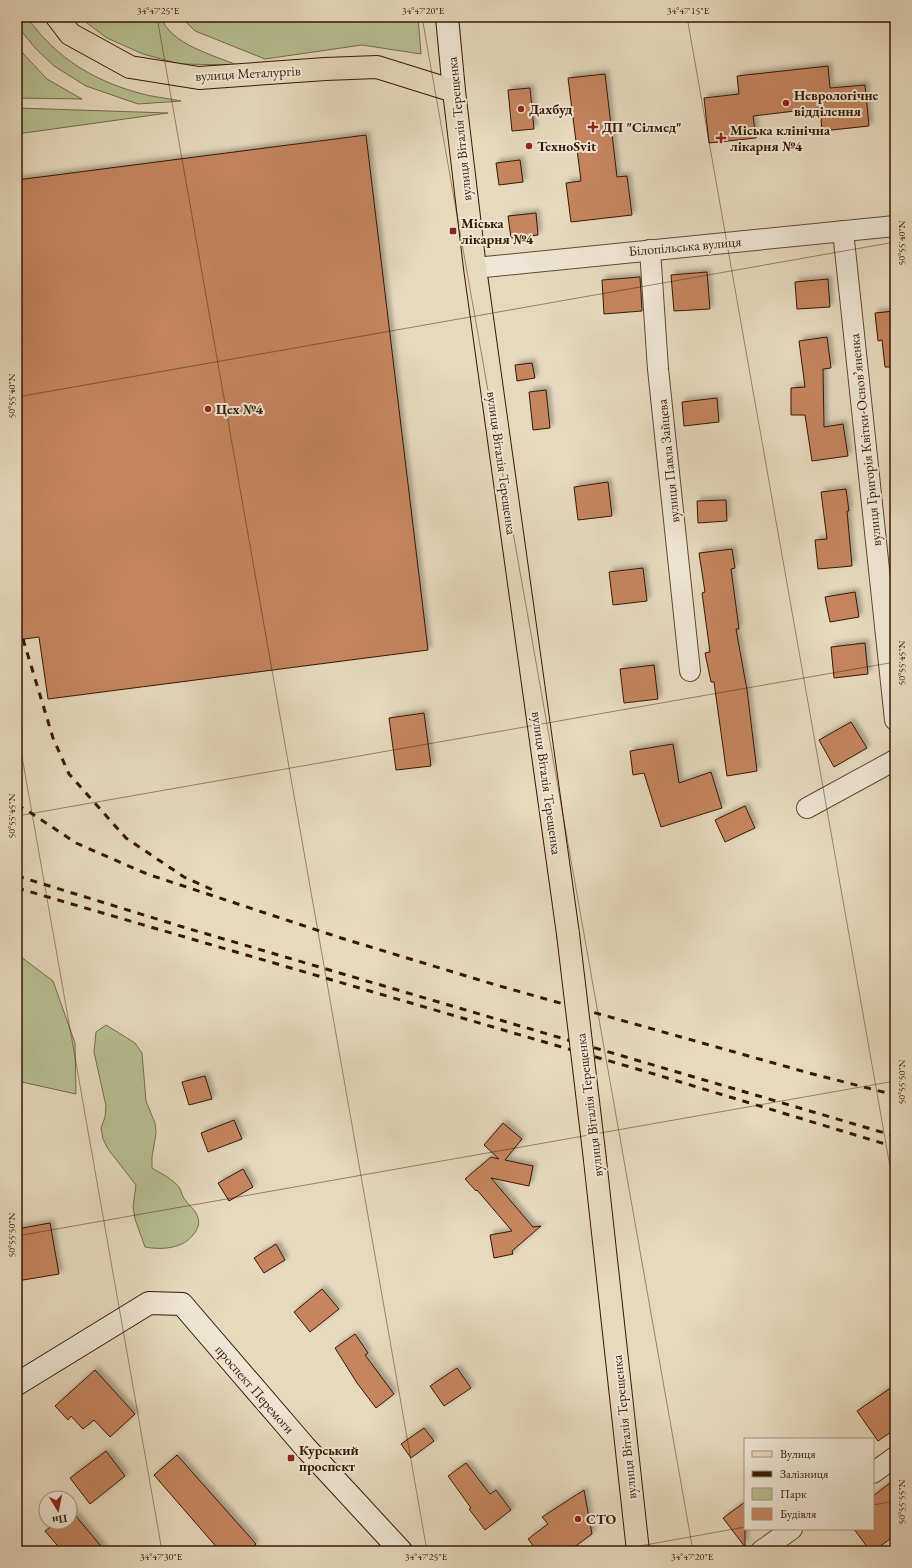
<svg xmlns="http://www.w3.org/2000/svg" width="912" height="1568" viewBox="0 0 912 1568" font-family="'EB Garamond',serif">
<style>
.green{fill:#b6bf91;stroke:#766c4a}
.building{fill:#c5855e;stroke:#361903;filter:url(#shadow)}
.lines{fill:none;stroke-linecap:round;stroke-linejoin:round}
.street-casing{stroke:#624932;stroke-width:22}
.secondary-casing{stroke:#361903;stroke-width:24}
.primary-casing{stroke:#361903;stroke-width:24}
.street{stroke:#efe6d5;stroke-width:20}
.secondary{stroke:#efe6d5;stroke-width:22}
.primary{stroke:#e7d9be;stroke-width:22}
.rail{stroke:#361903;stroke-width:3;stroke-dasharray:7 7;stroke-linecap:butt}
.primary-bridge-casing{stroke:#361903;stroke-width:24;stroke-linecap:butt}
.primary-bridge{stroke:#e7d9be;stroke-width:22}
.ticks{fill:none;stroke:#361903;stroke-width:1;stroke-opacity:0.45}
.poi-dot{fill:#8f2418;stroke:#efe6d5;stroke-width:1.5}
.labels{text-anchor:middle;stroke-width:4;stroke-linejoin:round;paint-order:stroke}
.street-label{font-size:14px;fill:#361903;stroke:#efe6d5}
.poi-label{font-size:14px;font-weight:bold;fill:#361903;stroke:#efe6d5;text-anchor:start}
.neatline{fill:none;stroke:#361903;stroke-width:1.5}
.ticks-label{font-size:10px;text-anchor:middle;fill:#361903}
</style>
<defs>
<filter id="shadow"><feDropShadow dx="3.5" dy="-3.5" stdDeviation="2" flood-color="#0004"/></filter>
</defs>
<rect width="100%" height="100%" fill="#e7d9be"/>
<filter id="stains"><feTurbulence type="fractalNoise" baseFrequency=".005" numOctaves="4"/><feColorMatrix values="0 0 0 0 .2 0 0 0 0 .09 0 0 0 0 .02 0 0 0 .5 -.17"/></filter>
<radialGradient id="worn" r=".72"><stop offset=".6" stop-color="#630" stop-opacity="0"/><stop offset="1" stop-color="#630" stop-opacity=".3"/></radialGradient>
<!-- green -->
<g class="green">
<path d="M17 17H27C55 57 92 80 139 93 152 97 167 98 181 101L138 104 86 86 54 66 36 49 17 26Z"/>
<path d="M79 17H161C170 44 213 55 237 65L180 64 143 54 107 38Z"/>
<path d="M181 17H418L421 54 362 45 265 59 195 31Z"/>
<path d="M17 47 47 79 82 99 17 98Z"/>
<path d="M17 108 168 113 17 134Z"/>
<path d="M17 954 53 981 75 1043 76 1094 17 1081Z"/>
<path d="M106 1025 135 1043 142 1053 146 1101 155 1123 156 1133 152 1157V1168C162 1174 171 1178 179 1187 182 1192 182 1197 186 1201 190 1207 196 1210 198 1218 200 1224 197 1231 193 1235 182 1249 161 1250 145 1247L135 1219 133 1207 136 1185 108 1149 103 1139 101 1128 105 1117 106 1106 94 1052 96 1032Z"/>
</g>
<!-- building -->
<g class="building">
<path d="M828 66 830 88 865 85 869 126 822 131 820 108 753 116 756 138 709 143 704 98 739 94 737 76Z"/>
<path d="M605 74 617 177 627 176 632 215 571 222 566 183 581 181 568 78Z"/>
<path d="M530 88 534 129 512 131 508 90Z"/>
<path d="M366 135 428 650 48 699 39 637 17 640V180Z"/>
<path d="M520 160 523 182 499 185 496 163Z"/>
<path d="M536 213 538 235 511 238 508 216Z"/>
<path d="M707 272 710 309 674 311 671 275Z"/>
<path d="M640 277 642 311 604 314 602 280Z"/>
<path d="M828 279 830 307 797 309 795 282Z"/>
<path d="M895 311V367H885L882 340 878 341 875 313Z"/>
<path d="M827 337 831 368 823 369 824 427 843 424 848 456 812 461 805 415H791V388L805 387 799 341Z"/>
<path d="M532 363 535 378 517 381 515 365Z"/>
<path d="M546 390 550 428 533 430 529 392Z"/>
<path d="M717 398 719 422 684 426 682 402Z"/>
<path d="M608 482 612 516 578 520 574 487Z"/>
<path d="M846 489 849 511H847L852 566 818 569 815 540 827 539 821 492Z"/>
<path d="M726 500 727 521 698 523 697 501Z"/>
<path d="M732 549 735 568 731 569 739 629H736L747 690 757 771 727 776 714 682H711L705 653 710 652 702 593 705 592 699 553Z"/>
<path d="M643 568 647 601 613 605 609 572Z"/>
<path d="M855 592 859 617 830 622 825 597Z"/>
<path d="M865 643 868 674 834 678 831 647Z"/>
<path d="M654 665 658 699 624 703 620 669Z"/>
<path d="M424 713 431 766 396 770 389 718Z"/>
<path d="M851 722 867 748 834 767 819 740Z"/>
<path d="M673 744 679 783 711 772 722 808 661 827 644 773 633 775 630 751Z"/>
<path d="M745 806 755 828 725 842 715 820Z"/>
<path d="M205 1076 212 1099 189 1105 182 1082Z"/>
<path d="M234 1120 242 1139 208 1152 201 1133Z"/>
<path d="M503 1123 522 1139 505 1160 533 1166 529 1186 491 1178 533 1227 541 1226 512 1251 513 1254 494 1258 490 1235 512 1231 477 1190 476 1191 465 1179 491 1157 499 1159 484 1145Z"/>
<path d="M243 1169 253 1187 229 1201 218 1183Z"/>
<path d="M50 1223 59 1274 17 1281V1229Z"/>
<path d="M276 1244 285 1260 264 1273 254 1258Z"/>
<path d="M322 1289 339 1309 310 1332 294 1312Z"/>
<path d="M355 1334 368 1353 365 1355 394 1394 376 1408 357 1383 335 1348Z"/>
<path d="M457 1368 471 1388 444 1406 430 1386Z"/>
<path d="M95 1370 135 1414 110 1437 94 1420 83 1429 71 1416 68 1420 55 1406Z"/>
<path d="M895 1385V1429L878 1441 857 1411Z"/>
<path d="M424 1428 434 1441 411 1458 401 1444Z"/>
<path d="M106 1451 125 1476 90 1504 70 1478Z"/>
<path d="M177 1455 256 1544 248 1551H220L154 1475Z"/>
<path d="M466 1463 490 1494 496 1490 511 1510 485 1530 469 1509 471 1508 448 1476Z"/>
<path d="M895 1479V1535L874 1551H870L854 1529H873V1496Z"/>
<path d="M584 1490 592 1534 569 1551H537L528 1539 548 1524 542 1517Z"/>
<path d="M745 1502V1547L723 1518Z"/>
<path d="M70 1509 105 1551H62L45 1531 57 1522H70Z"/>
</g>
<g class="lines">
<defs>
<g id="street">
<path d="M843 231 895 720"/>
<path d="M650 250 658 369 690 671"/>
<path d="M475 268 895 226"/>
<path d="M807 808 895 760"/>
<path d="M873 1473 895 1457"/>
<path d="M761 1551 792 1529"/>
</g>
<g id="secondary">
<path d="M447 17 454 91"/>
<path d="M17 1384 149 1303 182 1304 305 1447 401 1551"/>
</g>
<g id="primary">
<path d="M57 17 70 34 130 67 199 78 325 69 377 67 454 91 475 268 568 934"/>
<path d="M595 1160 638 1551"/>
</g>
</defs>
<!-- street casing -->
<use href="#street" class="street-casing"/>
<!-- secondary casing -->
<use href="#secondary" class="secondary-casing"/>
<!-- primary casing -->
<use href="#primary" class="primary-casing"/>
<!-- street -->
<use href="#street" class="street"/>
<!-- secondary -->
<use href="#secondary" class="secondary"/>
<!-- primary -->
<use href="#primary" class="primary"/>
<!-- rail -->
<g class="rail">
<path d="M23 639 53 738 69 774 126 838 184 877 213 890"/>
<path d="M17 805 31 813 76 843 147 874 341 938 496 985 809 1073 895 1095"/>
<path d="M17 876 183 927 895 1136"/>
<path d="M17 888 654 1074 895 1147"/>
</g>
<defs>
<path id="primary-bridge" d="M568 934 595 1160"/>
</defs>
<!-- primary-bridge casing -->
<use href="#primary-bridge" class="primary-bridge-casing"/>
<!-- primary-bridge -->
<use href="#primary-bridge" class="primary-bridge"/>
</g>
<!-- ticks -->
<path class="ticks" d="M157 17 427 1551M422 17 693 1551M687 17 895 1195M17 397 895 242M17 728 162 1551M17 816 895 662M17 1236 895 1081M873 1505 895 1501M612 1551 745 1527"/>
<!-- markers -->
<g class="poi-dot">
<circle cx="786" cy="103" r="4"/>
<circle cx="521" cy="109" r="4"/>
<path d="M591 121h4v4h4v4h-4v4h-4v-4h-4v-4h4z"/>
<path d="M719 132h4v4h4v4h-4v4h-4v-4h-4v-4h4z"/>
<circle cx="529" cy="146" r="4"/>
<rect x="449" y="227" width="8" height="8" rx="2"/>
<circle cx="208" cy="409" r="4"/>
<rect x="287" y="1454" width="8" height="8" rx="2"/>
<circle cx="578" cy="1519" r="4"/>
</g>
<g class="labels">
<!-- street labels -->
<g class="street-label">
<text transform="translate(248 73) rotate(-3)" y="5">вулиця Металургів</text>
<text transform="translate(459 129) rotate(-96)" y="5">вулиця Віталія Терещенка</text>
<text transform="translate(685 246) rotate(-5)" y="5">Білопільська вулиця</text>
<text transform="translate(865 440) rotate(-96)" y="5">вулиця Григорія Квітки-Основʼяненка</text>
<text transform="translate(668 461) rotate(-96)" y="5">вулиця Павла Зайцева</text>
<text transform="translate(502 463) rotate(82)" y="5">вулиця Віталія Терещенка</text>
<text transform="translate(547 783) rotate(82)" y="5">вулиця Віталія Терещенка</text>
<text transform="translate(589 1105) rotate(-97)" y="5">вулиця Віталія Терещенка</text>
<text transform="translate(255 1389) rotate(49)" y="5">проспект Перемоги</text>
<text transform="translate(624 1427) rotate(-96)" y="5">вулиця Віталія Терещенка</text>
</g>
<!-- poi labels -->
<g class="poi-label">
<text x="794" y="100">Неврологічне<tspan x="794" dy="16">відділення</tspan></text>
<text x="529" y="114">Дахбуд</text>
<text x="602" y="132">ДП "Сілмед"</text>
<text x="730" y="135">Міська клінічна<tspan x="730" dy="16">лікарня №4</tspan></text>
<text x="537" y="151">ТехноSvit</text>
<text x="461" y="228">Міська<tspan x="461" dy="16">лікарня №4</tspan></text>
<text x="216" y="414">Цех №4</text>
<text x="299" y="1455">Курський<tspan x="299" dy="16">проспект</tspan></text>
<text x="586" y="1524">СТО</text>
</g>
</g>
<!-- margin -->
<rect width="912" height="1568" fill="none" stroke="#e7d9be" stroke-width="44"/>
<!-- legend -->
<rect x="744" y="1438" width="130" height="92" fill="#efe6d5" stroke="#a59481"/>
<rect x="752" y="1451" width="20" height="6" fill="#e7d9be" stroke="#a59481"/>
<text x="780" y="1458" font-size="12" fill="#361903">Вулиця</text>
<rect x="752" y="1471" width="20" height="6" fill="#361903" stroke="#a59481"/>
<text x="780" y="1478" font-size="12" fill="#361903">Залізниця</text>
<rect x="752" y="1488" width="20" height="12" fill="#b6bf91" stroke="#a59481"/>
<text x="780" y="1498" font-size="12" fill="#361903">Парк</text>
<rect x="752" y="1508" width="20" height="12" fill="#c5855e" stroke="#a59481"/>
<text x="780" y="1518" font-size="12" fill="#361903">Будівля</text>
<!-- north arrow -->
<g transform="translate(58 1510) rotate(170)"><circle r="19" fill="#efe6d5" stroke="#a59481"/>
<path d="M0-3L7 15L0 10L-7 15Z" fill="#8f2418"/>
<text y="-6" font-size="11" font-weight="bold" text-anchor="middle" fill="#361903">Пн</text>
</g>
<rect x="22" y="22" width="868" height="1524" class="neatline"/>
<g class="ticks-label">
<text x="158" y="14">34°47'25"E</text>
<text x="423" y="14">34°47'20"E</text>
<text x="688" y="14">34°47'15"E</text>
<text transform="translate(901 243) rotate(-90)" y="4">50°55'40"N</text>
<text transform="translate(11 396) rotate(-90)" y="4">50°55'40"N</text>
<text transform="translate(901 663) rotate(-90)" y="4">50°55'45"N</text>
<text transform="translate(11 816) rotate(-90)" y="4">50°55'45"N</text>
<text transform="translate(901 1082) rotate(-90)" y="4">50°55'50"N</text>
<text transform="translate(11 1235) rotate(-90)" y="4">50°55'50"N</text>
<text transform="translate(901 1502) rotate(-90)" y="4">50°55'55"N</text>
<text x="161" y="1560">34°47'30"E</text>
<text x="426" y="1560">34°47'25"E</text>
<text x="692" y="1560">34°47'20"E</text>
</g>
<rect width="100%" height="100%" filter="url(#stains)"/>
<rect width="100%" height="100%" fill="url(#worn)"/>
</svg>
